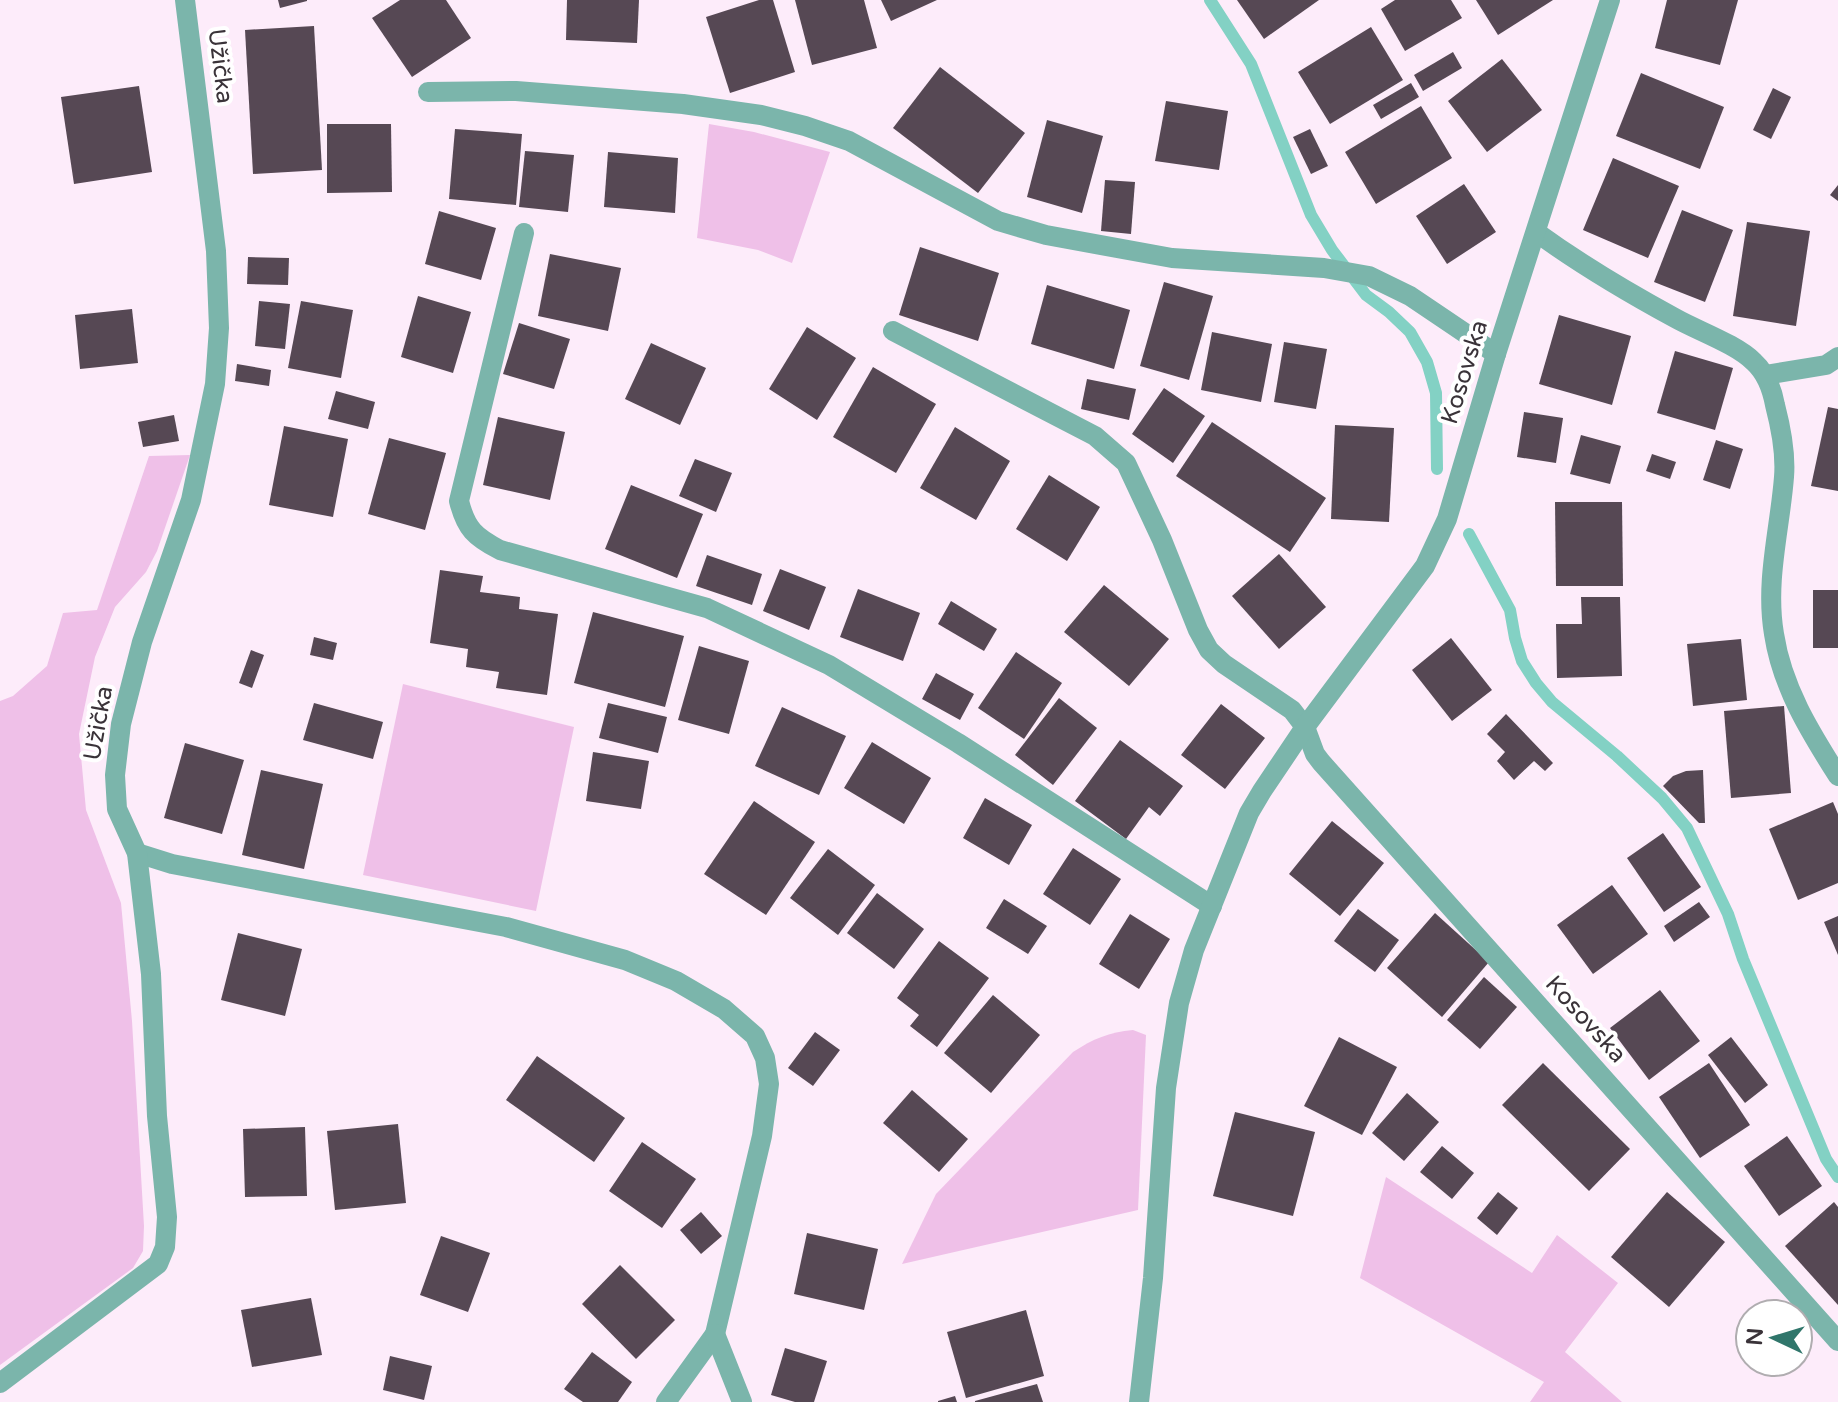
<svg xmlns="http://www.w3.org/2000/svg" width="1838" height="1402" viewBox="0 0 1838 1402" font-family="'Varela Round',sans-serif">
<style>
.green{fill:#efc0e8}
.lines{fill:none;stroke-linecap:round;stroke-linejoin:round}
.stream{stroke:#83d1c4;stroke-width:12}
.building{fill:#564854}
.street{stroke:#7bb5ab;stroke-width:20}
.labels{text-anchor:middle;stroke-width:8;stroke-linejoin:round;paint-order:stroke}
.street-label{font-size:24px;fill:#3a3339;stroke:#fff}
</style>
<rect width="100%" height="100%" fill="#fdecfa"/>
<!-- green -->
<g class="green">
<path d="M709 124 754 132 830 152 792 263 758 250 697 238Z"/>
<path d="M190 455 157 551 146 572 115 607 95 657 79 734 86 810 121 903 132 1021 144 1226 143 1251 133 1268 0 1365V701L13 696 47 666 63 613 97 610 149 456Z"/>
<path d="M403 684 574 727 536 911 363 875Z"/>
<path d="M1133 1030 1146 1035 1138 1210 902 1264 936 1194 1073 1052C1093 1039 1109 1032 1133 1030Z"/>
<path d="M1386 1177 1532 1273 1557 1235 1618 1283 1565 1352 1622 1402H1530L1544 1382 1360 1278Z"/>
</g>
<g class="lines">
<!-- stream -->
<g class="stream">
<path d="M1210 0 1251 64 1311 215 1332 250 1366 295 1389 312 1410 332 1427 362 1436 393 1437 469"/>
<path d="M1469 534 1510 610 1515 638 1522 661 1536 683 1552 702 1617 756 1662 798 1687 828 1728 914 1743 959 1826 1159 1838 1177"/>
</g>
</g>
<!-- building -->
<g class="building">
<path d="M278 0H307V1L280 8Z"/>
<path d="M400 0H446L471 38 412 77 372 18Z"/>
<path d="M567 0H639L637 43 566 40Z"/>
<path d="M759 0H773L795 72 730 93 706 17Z"/>
<path d="M795 0H864L877 48 812 65Z"/>
<path d="M881 0H937L891 21Z"/>
<path d="M1237 0H1319L1264 39Z"/>
<path d="M1395 0H1451L1462 18 1405 51 1381 9Z"/>
<path d="M1476 0H1553L1498 35Z"/>
<path d="M1667 0H1738L1720 65 1655 48Z"/>
<path d="M314 26 322 170 253 174 245 30Z"/>
<path d="M1371 27 1403 80 1330 124 1298 72Z"/>
<path d="M1453 52 1462 68 1423 91 1414 75Z"/>
<path d="M1502 59 1542 110 1487 152 1448 101Z"/>
<path d="M940 67 1025 133 978 193 893 128Z"/>
<path d="M1641 73 1724 107 1700 169 1616 136Z"/>
<path d="M1411 83 1419 97 1381 119 1373 105Z"/>
<path d="M139 86 152 172 74 184 61 97Z"/>
<path d="M1773 88 1791 97 1771 139 1753 130Z"/>
<path d="M1166 101 1228 111 1219 170 1155 161Z"/>
<path d="M1421 106 1452 158 1376 204 1345 152Z"/>
<path d="M1047 120 1103 136 1082 213 1027 197Z"/>
<path d="M327 124H391L392 192 327 193Z"/>
<path d="M455 129 522 134 516 205 449 199Z"/>
<path d="M1310 129 1328 166 1311 174 1293 137Z"/>
<path d="M525 151 574 155 568 212 519 207Z"/>
<path d="M608 152 678 158 675 213 604 207Z"/>
<path d="M1613 158 1679 186 1648 258 1583 230Z"/>
<path d="M1105 180 1135 182 1131 234 1101 231Z"/>
<path d="M1464 184 1496 232 1447 264 1416 216Z"/>
<path d="M1838 185V201L1830 195Z"/>
<path d="M1682 210 1733 230 1705 302 1654 282Z"/>
<path d="M439 211 496 228 481 280 425 264Z"/>
<path d="M1747 222 1810 231 1796 326 1733 316Z"/>
<path d="M920 247 999 273 978 341 899 315Z"/>
<path d="M550 254 621 268 608 331 538 316Z"/>
<path d="M248 257 289 258 288 285 247 284Z"/>
<path d="M1164 282 1213 296 1189 380 1140 366Z"/>
<path d="M1047 285 1130 310 1114 369 1031 344Z"/>
<path d="M418 296 471 312 453 373 401 357Z"/>
<path d="M259 301 290 304 285 349 255 346Z"/>
<path d="M301 301 353 310 341 378 288 368Z"/>
<path d="M132 309 138 363 80 369 75 315Z"/>
<path d="M1559 315 1631 336 1612 405 1539 384Z"/>
<path d="M519 323 570 339 554 389 503 374Z"/>
<path d="M807 327 856 358 817 420 769 389Z"/>
<path d="M1212 332 1272 344 1261 402 1201 390Z"/>
<path d="M1284 342 1327 349 1316 409 1274 402Z"/>
<path d="M651 343 706 368 680 425 625 399Z"/>
<path d="M1675 351 1733 368 1715 430 1657 413Z"/>
<path d="M237 364 271 370 269 386 235 381Z"/>
<path d="M873 367 936 404 896 473 833 437Z"/>
<path d="M1087 379 1136 389 1129 420 1081 409Z"/>
<path d="M1164 388 1205 416 1173 463 1132 434Z"/>
<path d="M336 391 375 402 368 429 328 419Z"/>
<path d="M1828 407 1838 409V491L1811 486Z"/>
<path d="M1524 412 1563 418 1556 463 1517 457Z"/>
<path d="M174 415 179 441 143 447 138 422Z"/>
<path d="M498 417 565 432 550 500 483 485Z"/>
<path d="M1212 422 1326 498 1290 552 1176 476Z"/>
<path d="M1335 425 1394 428 1389 522 1331 519Z"/>
<path d="M284 426 348 439 333 517 269 505Z"/>
<path d="M955 427 1010 461 976 520 920 488Z"/>
<path d="M1581 435 1621 446 1610 484 1570 474Z"/>
<path d="M389 438 446 453 425 530 368 514Z"/>
<path d="M1716 440 1743 449 1730 489 1703 480Z"/>
<path d="M1652 454 1676 462 1670 479 1646 471Z"/>
<path d="M695 459 732 473 716 512 679 496Z"/>
<path d="M1049 475 1100 507 1067 561 1016 529Z"/>
<path d="M631 485 703 514 677 578 605 549Z"/>
<path d="M1555 502H1622L1623 586H1556Z"/>
<path d="M1279 554 1326 607 1279 649 1232 596Z"/>
<path d="M707 555 762 574 752 605 696 586Z"/>
<path d="M780 569 826 587 809 630 763 611Z"/>
<path d="M440 570 483 576 480 592 520 597 519 609 558 614 547 695 496 688 499 672 466 667 468 649 430 643Z"/>
<path d="M1104 585 1169 639 1129 686 1064 632Z"/>
<path d="M858 589 920 613 903 661 840 637Z"/>
<rect x="1813" y="590" width="25" height="58"/>
<path d="M1581 597H1620L1622 676 1557 678 1556 624H1582Z"/>
<path d="M951 601 997 629 984 651 938 624Z"/>
<path d="M593 612 684 636 665 707 574 683Z"/>
<path d="M314 637 337 643 333 660 310 655Z"/>
<path d="M1451 638 1492 690 1452 721 1412 670Z"/>
<path d="M1741 639 1747 700 1693 706 1687 644Z"/>
<path d="M699 646 749 661 729 734 678 720Z"/>
<path d="M251 650 264 655 252 688 239 683Z"/>
<path d="M1016 652 1062 683 1024 739 978 708Z"/>
<path d="M936 673 974 694 960 720 922 699Z"/>
<path d="M1059 698 1097 728 1053 785 1015 755Z"/>
<path d="M314 703 383 722 373 759 303 740Z"/>
<path d="M608 703 667 717 658 753 599 738Z"/>
<path d="M1221 704 1265 738 1225 789 1181 755Z"/>
<path d="M1784 706 1791 793 1731 798 1724 711Z"/>
<path d="M782 707 846 736 819 795 755 766Z"/>
<path d="M1506 714 1553 763 1545 771 1534 761 1514 780 1497 761 1505 752 1487 734Z"/>
<path d="M1120 740 1183 786 1160 816 1149 807 1126 839 1075 801Z"/>
<path d="M872 742 931 778 904 824 844 788Z"/>
<path d="M185 743 244 760 222 834 164 818Z"/>
<path d="M593 752 649 761 641 809 586 801Z"/>
<path d="M261 770 323 784 304 869 242 855Z"/>
<path d="M1703 770 1705 823H1699L1663 786 1673 776 1686 771Z"/>
<path d="M985 798 1032 825 1009 865 963 838Z"/>
<path d="M754 801 815 842 766 915 704 874Z"/>
<path d="M1833 802 1838 814V883L1798 900 1769 829Z"/>
<path d="M1332 821 1384 863 1340 916 1289 874Z"/>
<path d="M1663 833 1701 887 1664 912 1627 858Z"/>
<path d="M1073 848 1121 879 1090 925 1043 894Z"/>
<path d="M828 849 875 885 838 935 790 898Z"/>
<path d="M1612 885 1648 934 1593 974 1557 925Z"/>
<path d="M877 893 924 929 894 969 847 933Z"/>
<path d="M1004 899 1047 926 1028 954 986 928Z"/>
<path d="M1699 902 1710 917 1674 942 1664 926Z"/>
<path d="M1358 909 1399 940 1375 972 1334 941Z"/>
<path d="M1435 913 1489 962 1442 1017 1387 968Z"/>
<path d="M1130 914 1170 939 1139 989 1099 964Z"/>
<path d="M1838 916V955L1824 922Z"/>
<path d="M238 933 302 949 285 1016 221 1000Z"/>
<path d="M939 941 989 978 937 1047 910 1026 919 1015 897 998Z"/>
<path d="M1484 977 1517 1007 1480 1049 1447 1020Z"/>
<path d="M1660 990 1700 1041 1649 1080 1610 1028Z"/>
<path d="M993 995 1040 1035 991 1093 944 1053Z"/>
<path d="M815 1032 840 1050 813 1086 788 1068Z"/>
<path d="M1339 1037 1397 1067 1362 1135 1304 1106Z"/>
<path d="M1731 1037 1768 1085 1745 1103 1708 1055Z"/>
<path d="M537 1056 625 1118 594 1162 506 1100Z"/>
<path d="M1543 1063 1630 1149 1589 1191 1502 1105Z"/>
<path d="M1709 1063 1750 1125 1700 1158 1659 1097Z"/>
<path d="M912 1090 968 1139 939 1172 883 1123Z"/>
<path d="M1407 1093 1439 1122 1404 1161 1372 1133Z"/>
<path d="M1235 1112 1315 1132 1293 1216 1213 1196Z"/>
<path d="M398 1124 406 1203 335 1210 327 1131Z"/>
<path d="M305 1127 307 1196 245 1197 243 1129Z"/>
<path d="M1787 1136 1822 1186 1779 1216 1744 1166Z"/>
<path d="M642 1142 696 1179 662 1228 609 1191Z"/>
<path d="M1442 1146 1474 1173 1452 1199 1420 1172Z"/>
<path d="M1498 1192 1518 1208 1497 1235 1477 1218Z"/>
<path d="M1667 1192 1725 1242 1669 1307 1611 1257Z"/>
<path d="M1834 1202 1838 1207V1305L1785 1246Z"/>
<path d="M701 1212 722 1236 701 1254 680 1230Z"/>
<path d="M807 1233 878 1249 864 1310 794 1294Z"/>
<path d="M441 1236 490 1253 468 1312 420 1295Z"/>
<path d="M620 1265 675 1320 636 1359 582 1304Z"/>
<path d="M311 1298 322 1355 252 1367 241 1310Z"/>
<path d="M1026 1310 1044 1376 966 1398 947 1332Z"/>
<path d="M785 1348 827 1361 814 1402H795L771 1395Z"/>
<path d="M592 1352 632 1382 618 1402H583L564 1389Z"/>
<path d="M390 1356 432 1366 424 1400 383 1390Z"/>
<path d="M1037 1384 1043 1402H975V1401Z"/>
<path d="M955 1396 957 1402H938V1401Z"/>
</g>
<g class="lines">
<!-- street -->
<g class="street">
<path d="M428 92 516 91 683 104 761 115 805 126 849 141 998 221 1046 235 1172 258 1324 268 1369 276 1410 296 1496 354"/>
<path d="M1536 232C1580 264 1627 292 1675 318 1698 331 1736 344 1754 362 1766 373 1772 389 1775 405 1781 428 1786 453 1784 477 1780 529 1765 581 1774 634 1782 687 1810 732 1838 776"/>
<path d="M524 233 459 501C466 529 475 537 500 550L707 608 829 665 958 743 1212 906"/>
<path d="M893 331 1095 436 1126 463 1162 540 1198 630 1209 650 1224 664 1292 710 1305 727 1315 754 1321 762 1838 1341"/>
<path d="M1765 375 1826 365 1838 357"/>
<path d="M137 853 172 864 506 927 625 960 676 981 724 1009 755 1036 765 1058 769 1084 762 1136 715 1334 666 1402"/>
<path d="M715 1334 742 1402"/>
<path d="M0 1383 158 1264 165 1247 167 1217 157 1116 151 974 137 853 117 809 115 775 121 724 142 642 191 500 215 384 219 328 216 251 185 0"/>
<path d="M1139 1402 1153 1278 1166 1088 1179 1003 1194 950 1249 813 1262 791 1305 727 1425 566 1447 519 1496 354 1610 0"/>
</g>
</g>
<g class="labels">
<!-- street labels -->
<g class="street-label">
<text transform="translate(221 66) rotate(83)" y="8">Užička</text>
<text transform="translate(1464 372) rotate(-73)" y="8">Kosovska</text>
<text transform="translate(98 723) rotate(-80)" y="8">Užička</text>
<text transform="translate(1586 1019) rotate(48)" y="8">Kosovska</text>
</g>
</g>
<!-- north arrow -->
<g transform="translate(1774 1338) rotate(274)"><circle r="38" fill="#ffffff" stroke="#b0adb0" stroke-width="2"/>
<path d="M0-6L14 30L0 20L-14 30Z" fill="#30766b"/>
<text y="-12" font-size="22" font-weight="bold" text-anchor="middle" fill="#3a3339">N</text>
</g>
</svg>
